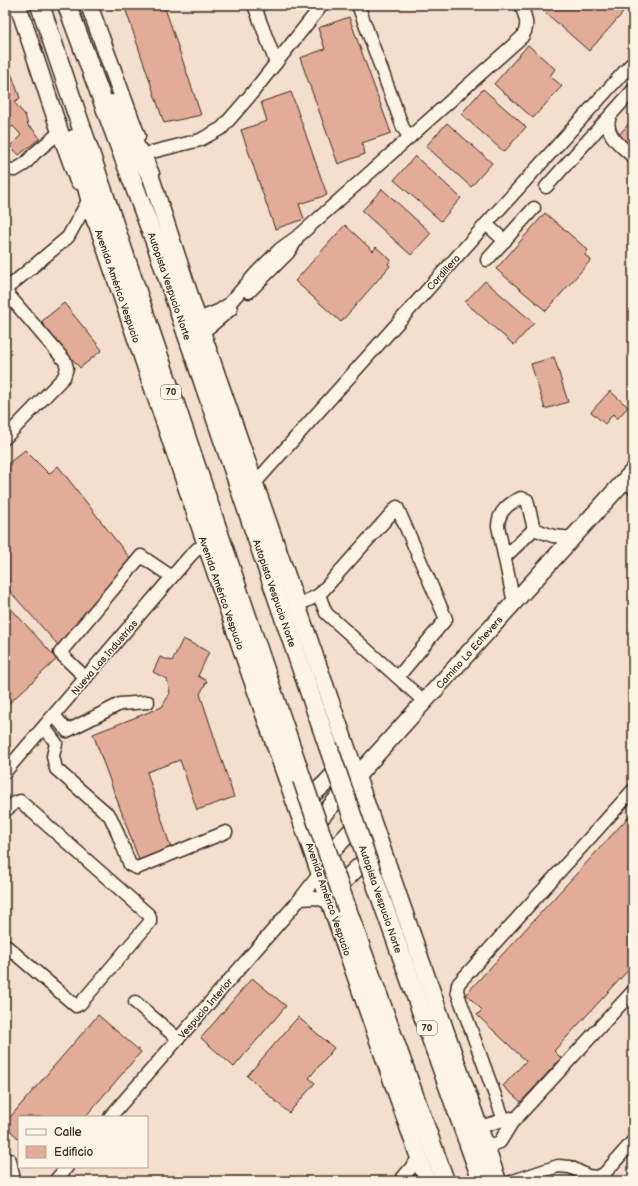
<svg xmlns="http://www.w3.org/2000/svg" width="638" height="1186" viewBox="0 0 638 1186" font-family="'Balsamiq Sans',sans-serif">
<style>
.building{fill:#e3ac99;stroke:#3b2a1e}
.lines{fill:none;stroke-linecap:round;stroke-linejoin:round}
.minor-casing{stroke:#3b2a1e;stroke-width:15}
.major-casing{stroke:#3b2a1e;stroke-width:19}
.highway-casing{stroke:#3b2a1e;stroke-width:21}
.minor{stroke:#fcf5e5;stroke-width:12}
.major{stroke:#fcf5e5;stroke-width:16}
.highway{stroke:#fcf5e5;stroke-width:18}
.highway-bridge-casing{stroke:#3b2a1e;stroke-width:21;stroke-linecap:butt}
.highway-bridge{stroke:#fcf5e5;stroke-width:18}
.labels{text-anchor:middle;stroke-width:3;stroke-linejoin:round;paint-order:stroke}
.shield{fill:#fcf5e5;stroke:#75675a;stroke-width:1}
.shield-label{font-size:9px;font-weight:bold;fill:#3b2a1e}
.street-label{font-size:10px;fill:#3b2a1e;stroke:#fcf5e5}
</style>
<rect width="100%" height="100%" fill="#f4dfce"/>
<filter id="ink" filterUnits="userSpaceOnUse"><feTurbulence type="fractalNoise" baseFrequency=".025" numOctaves="2"/><feDisplacementMap in="SourceGraphic" scale="8" xChannelSelector="R" yChannelSelector="G"/><feConvolveMatrix kernelMatrix="1 2 1 2 8 2 1 2 1" color-interpolation-filters="sRGB"/></filter>
<g filter="url(#ink)">
<!-- building -->
<g class="building">
<path d="M124 5H164L201 115 164 123Z"/>
<path d="M537 5H630L589 51Z"/>
<path d="M349 17 391 133 362 143 365 154 338 164 300 58 325 49 318 28Z"/>
<path d="M528 45 555 69 550 76 562 86 533 118 494 84Z"/>
<path d="M5 56 20 98 14 102 25 115 29 128 31 127 40 138 19 155 10 146 21 135 13 126 5 132Z"/>
<path d="M483 89 526 127 504 152 461 114Z"/>
<path d="M291 92 327 195 299 204 304 219 275 229 241 130 267 121 261 102Z"/>
<path d="M633 119V151L617 137Z"/>
<path d="M447 123 492 163 471 187 426 146Z"/>
<path d="M415 156 461 198 441 221 394 180Z"/>
<path d="M382 189 431 233 411 255 362 211Z"/>
<path d="M545 213 588 250 585 255 591 260 546 311 496 269Z"/>
<path d="M345 225 373 251 376 247 391 260 388 264 390 266 341 322 295 281Z"/>
<path d="M485 281 534 323 514 345 465 302Z"/>
<path d="M64 303 102 350 80 368 41 322Z"/>
<path d="M554 357 568 402 545 409 531 364Z"/>
<path d="M610 391 628 407 617 419 613 414 605 424 591 412Z"/>
<path d="M25 450 49 474 58 466 132 561 59 646 5 586V466Z"/>
<path d="M5 602 57 659 5 707Z"/>
<path d="M183 639 209 652 198 676 207 681 200 694 234 797 197 810 180 760 147 772 171 849 139 860 93 734 162 707 170 693 167 679 153 672 160 657 172 661Z"/>
<path d="M633 812V965L554 1051 561 1058 521 1102 503 1086 526 1061 477 1015 482 1010 466 994Z"/>
<path d="M252 978 286 1006 234 1067 201 1038Z"/>
<path d="M98 1015 141 1052 85 1117H19V1139L5 1126V1123Z"/>
<path d="M298 1017 334 1048 309 1078 315 1083 289 1113 247 1076Z"/>
</g>
<g class="lines">
<defs>
<g id="minor">
<path d="M254 5 276 63"/>
<path d="M358 5 403 128 410 137"/>
<path d="M610 116C603 135 621 145 633 157"/>
<path d="M144 154 200 140 222 128 248 98 319 9 320 5"/>
<path d="M5 169 15 170 25 164 35 153 60 132"/>
<path d="M546 187 633 90"/>
<path d="M486 224 505 241"/>
<path d="M487 260 534 208"/>
<path d="M5 290 68 237 87 203"/>
<path d="M5 291 65 361 67 368 64 377 5 438"/>
<path d="M249 292 288 253 296 241"/>
<path d="M198 319 218 311 229 304 257 272 280 249 301 234 522 37C530 26 525 16 521 5"/>
<path d="M202 332 212 325 231 309"/>
<path d="M625 481 633 488"/>
<path d="M255 483 486 224 633 62"/>
<path d="M505 557 534 529"/>
<path d="M319 595 397 507 446 619 398 677"/>
<path d="M514 603 498 526C498 512 509 503 521 498L527 500 534 529 553 536 574 538"/>
<path d="M298 605 319 595 326 613 425 702"/>
<path d="M86 678 60 653 141 556 172 577"/>
<path d="M54 715 67 731 120 704 148 702"/>
<path d="M44 727 56 743 53 756 56 769 110 816 116 829 130 865 137 868 226 832"/>
<path d="M5 772 189 557 197 549 207 546"/>
<path d="M5 811 15 803 20 801 149 915 150 918V922L80 1004 76 1006 5 945"/>
<path d="M300 899 315 898 329 902"/>
<path d="M135 1002 178 1039"/>
<path d="M110 1117 300 899 320 873"/>
<path d="M504 1120 459 997 457 991 458 984 633 790"/>
<path d="M479 1127 511 1118"/>
<path d="M486 1147 500 1142 511 1124 633 991"/>
<path d="M10 1160 13 1175V1181"/>
<path d="M55 1181 67 1167"/>
<path d="M400 1181 419 1158"/>
<path d="M513 1181 558 1166 570 1167 588 1176 597 1177 604 1174 633 1141"/>
</g>
<g id="major">
<path d="M18 5 60 132 78 181"/>
<path d="M89 5 137 136"/>
<path d="M146 162 202 332 498 1181"/>
<path d="M90 210 96 221 244 657 427 1181"/>
<path d="M299 804C316 793 332 779 343 762"/>
<path d="M310 830 357 776 633 471"/>
<path d="M320 864 363 818"/>
<path d="M333 895 346 879 375 851"/>
</g>
<g id="highway">
<path d="M40 5 302 779"/>
<path d="M67 5 157 247 328 746"/>
<path d="M113 104 150 174"/>
<path d="M74 139 96 221"/>
<path d="M373 876 482 1181"/>
<path d="M347 909 445 1181"/>
</g>
</defs>
<!-- minor casing -->
<use href="#minor" class="minor-casing"/>
<!-- major casing -->
<use href="#major" class="major-casing"/>
<!-- highway casing -->
<use href="#highway" class="highway-casing"/>
<!-- minor -->
<use href="#minor" class="minor"/>
<!-- major -->
<use href="#major" class="major"/>
<!-- highway -->
<use href="#highway" class="highway"/>
<defs>
<g id="highway-bridge">
<path d="M328 746 373 876"/>
<path d="M302 779 347 909"/>
</g>
</defs>
<!-- highway-bridge casing -->
<use href="#highway-bridge" class="highway-bridge-casing"/>
<!-- highway-bridge -->
<use href="#highway-bridge" class="highway-bridge"/>
</g>
</g>
<g class="labels">
<!-- shield labels -->
<g class="shield">
<rect x="161" y="385" width="20" height="14" rx="3"/>
<rect x="417" y="1021" width="20" height="14" rx="3"/>
</g>
<g class="shield-label">
<text x="171" y="395">70</text>
<text x="427" y="1031">70</text>
</g>
<!-- street labels -->
<g class="street-label">
<text transform="translate(443 272) rotate(-48)" y="4">Cordillera</text>
<text transform="translate(118 286) rotate(71)" y="4">Avenida Américo Vespucio</text>
<text transform="translate(170 286) rotate(71)" y="4">Autopista Vespucio Norte</text>
<text transform="translate(222 593) rotate(71)" y="4">Avenida Américo Vespucio</text>
<text transform="translate(275 593) rotate(71)" y="4">Autopista Vespucio Norte</text>
<text transform="translate(469 652) rotate(-48)" y="4">Camino Lo Echevers</text>
<text transform="translate(104 657) rotate(-49)" y="4">Nueva Las Industrias</text>
<text transform="translate(329 899) rotate(71)" y="4">Avenida Américo Vespucio</text>
<text transform="translate(381 899) rotate(71)" y="4">Autopista Vespucio Norte</text>
<text transform="translate(205 1008) rotate(-49)" y="4">Vespucio Interior</text>
</g>
</g>
<!-- margin -->
<rect width="638" height="1186" fill="none" stroke="#fcf5e5" stroke-width="20"/>
<rect x="10" y="10" width="618" height="1166" fill="none" stroke="#3b2a1e" stroke-width="1.5" filter="url(#ink)"/>
<!-- legend -->
<rect x="18" y="1116" width="130" height="52" fill="#fcf5e5" stroke="#afa495"/>
<rect x="26" y="1129" width="20" height="6" fill="#fcf5e5" stroke="#afa495"/>
<text x="54" y="1136" font-size="12" fill="#3b2a1e">Calle</text>
<rect x="26" y="1146" width="20" height="12" fill="#e3ac99" stroke="#afa495"/>
<text x="54" y="1156" font-size="12" fill="#3b2a1e">Edificio</text>
</svg>
